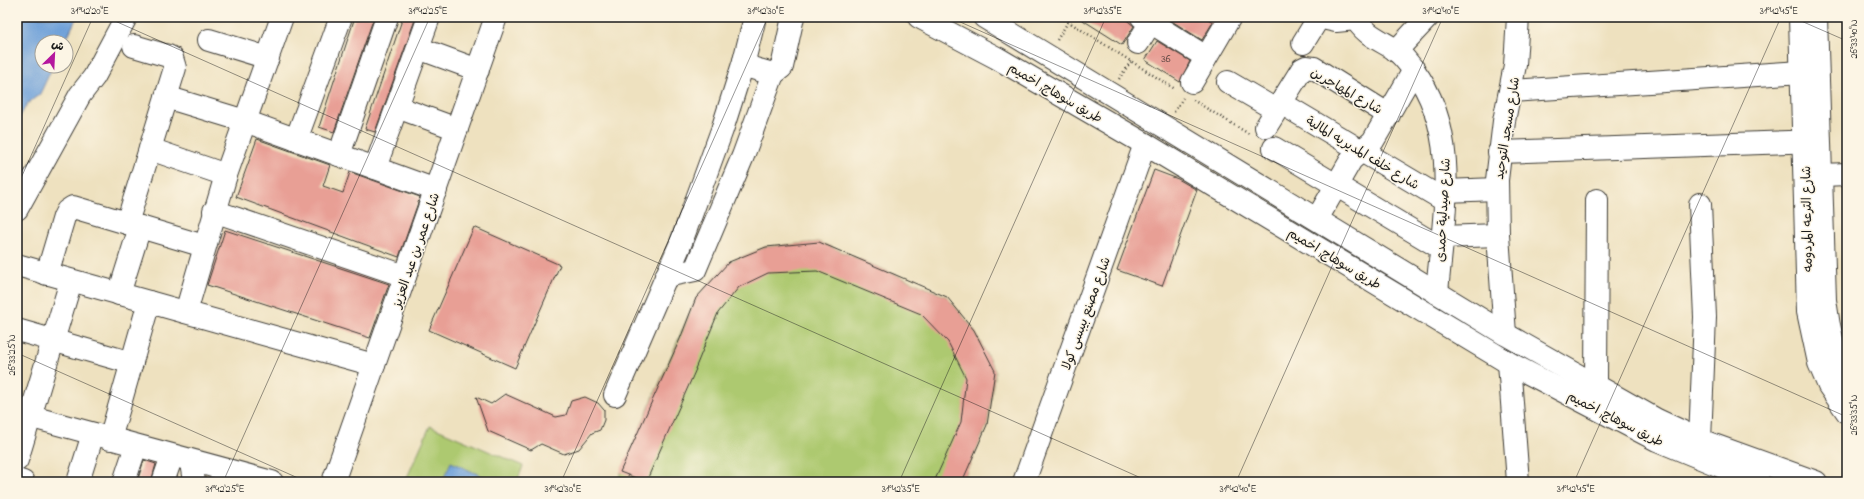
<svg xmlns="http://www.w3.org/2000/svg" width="1864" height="499" viewBox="0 0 1864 499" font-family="'Indie Flower','Playpen Sans Arabic',sans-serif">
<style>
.green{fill:#adc96f;stroke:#647246}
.water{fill:#6ea0d9;stroke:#455e7a}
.building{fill:#e89f95}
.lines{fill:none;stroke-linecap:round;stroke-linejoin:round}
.minor-casing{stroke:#3c3a34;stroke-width:24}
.major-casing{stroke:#3c3a34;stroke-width:24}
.path{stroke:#3c3a34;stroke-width:2.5;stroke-dasharray:1 3;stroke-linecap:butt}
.minor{stroke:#fff;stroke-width:22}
.major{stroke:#fff;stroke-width:22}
.ticks{fill:none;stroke:#1c1c1c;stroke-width:1;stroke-opacity:0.45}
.labels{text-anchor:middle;stroke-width:3;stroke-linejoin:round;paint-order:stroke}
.number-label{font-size:11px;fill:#4f3d3a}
.street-label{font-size:13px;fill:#1c1c1c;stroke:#fcf5e5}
.neatline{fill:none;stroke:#1c1c1c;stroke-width:1.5}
.ticks-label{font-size:10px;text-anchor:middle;fill:#1c1c1c}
</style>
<rect width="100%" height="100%" fill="#fcf5e5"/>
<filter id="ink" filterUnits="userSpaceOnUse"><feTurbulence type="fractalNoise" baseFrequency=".025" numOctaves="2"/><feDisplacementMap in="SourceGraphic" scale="8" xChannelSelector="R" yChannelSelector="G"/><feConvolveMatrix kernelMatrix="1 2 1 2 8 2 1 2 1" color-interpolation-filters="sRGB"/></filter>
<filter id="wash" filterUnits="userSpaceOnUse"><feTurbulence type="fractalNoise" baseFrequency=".012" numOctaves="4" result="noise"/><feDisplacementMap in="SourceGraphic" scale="16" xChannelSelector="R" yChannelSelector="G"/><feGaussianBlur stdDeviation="0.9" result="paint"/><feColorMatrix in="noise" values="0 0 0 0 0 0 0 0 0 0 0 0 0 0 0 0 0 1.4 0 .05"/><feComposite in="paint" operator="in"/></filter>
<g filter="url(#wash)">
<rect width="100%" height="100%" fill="#eee1bf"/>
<!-- green -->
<g class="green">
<path d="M819 242 947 297 974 330 995 371 987 425 962 482H617L696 298 729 262 766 247Z"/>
<path d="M430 426 523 466 517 482H405Z"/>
</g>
<!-- water -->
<g class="water">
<path d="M17 17H77L65 42H42V66H53L40 94 27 104 17 122Z"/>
<path d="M451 462 493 481V482H442Z"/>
</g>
<g id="blocks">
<!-- building -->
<g class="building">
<path d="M355 17H374L334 132 319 127Z"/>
<path d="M403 17H416L375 132 365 129Z"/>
<path d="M1078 17H1123L1134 26 1122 45Z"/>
<path d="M1172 17H1205L1213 22 1202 40 1170 20Z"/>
<path d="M1157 41 1190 61 1180 82 1145 60Z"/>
<path d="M257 139 330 165 323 186 343 193 350 172 420 197 399 257 236 197Z"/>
<path d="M1154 170 1178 179 1197 190 1162 286 1117 270Z"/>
<path d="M474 227 560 265 515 368 429 330Z"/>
<path d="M225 230 389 284 370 338 207 285Z"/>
<path d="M819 242 947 297 974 330 995 371 987 425 962 482H934L961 422 966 378 948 342 921 314 817 271 768 273 739 287 718 313 695 369H696L646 482 620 472 680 339 696 298 729 262 766 247Z"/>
<path d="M505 394 556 417 566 415 571 401 585 397 598 403 604 410V420L600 430 592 433 579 449 564 454 541 444 531 450 488 431 476 397 491 404Z"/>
<path d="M144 460 156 464 151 482H137Z"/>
</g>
</g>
</g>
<g filter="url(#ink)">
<use href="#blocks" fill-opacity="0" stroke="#3c3a34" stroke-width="1"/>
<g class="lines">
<defs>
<g id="minor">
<path d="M755 17 744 61 752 68 773 74 782 67 793 17"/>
<path d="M1142 17 1206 57"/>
<path d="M1318 17 1336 21 1356 19"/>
<path d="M1355 17C1364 35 1381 40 1397 51 1403 56 1408 63 1413 69 1462 134 1443 218 1437 293"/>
<path d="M1800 17 1808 312 1819 363 1829 386 1847 412"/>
<path d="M1816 17 1825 300C1829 332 1835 357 1847 388"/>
<path d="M209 40 268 58"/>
<path d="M1138 43 1154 17"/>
<path d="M1303 43 1319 17"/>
<path d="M418 48 478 70"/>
<path d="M1396 51 1428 17"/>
<path d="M1192 82 1230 17"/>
<path d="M1228 82 1276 110"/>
<path d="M1511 91 1802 72"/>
<path d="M166 97 245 121 436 190"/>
<path d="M1281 103 1444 200"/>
<path d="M397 107 457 129"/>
<path d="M1266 127 1302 69 1306 67 1314 68 1389 115"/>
<path d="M296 140 341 17"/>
<path d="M1274 148 1441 248"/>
<path d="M150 149 226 175"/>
<path d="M1499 152 1819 141"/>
<path d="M339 155 387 17"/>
<path d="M375 168 429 17"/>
<path d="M1822 175 1847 174"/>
<path d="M1445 191 1497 189"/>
<path d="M214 211 405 276"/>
<path d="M1317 219 1351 160 1373 141 1414 70"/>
<path d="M127 223 175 68 172 58 168 56 134 46"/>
<path d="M1442 237 1498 235"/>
<path d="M17 265 374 365"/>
<path d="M47 274 64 217 67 211 73 207 204 246"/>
<path d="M666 276 695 270 743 156 773 74"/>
<path d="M119 294 140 227"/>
<path d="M186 312 226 175 282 17"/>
<path d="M17 330 132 363"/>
<path d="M1505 334 1498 235 1497 180 1504 121 1515 65 1518 17"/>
<path d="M1509 363 1518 482"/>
<path d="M1596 386 1597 200"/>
<path d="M615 395 680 245 722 130 744 61"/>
<path d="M17 413 272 482"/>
<path d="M110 439 149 302"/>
<path d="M1700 440 1705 317 1700 204"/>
<path d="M17 460 71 281"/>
<path d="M191 462 194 482"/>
<path d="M17 480 23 482"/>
<path d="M78 482 93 434"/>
<path d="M124 482 136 446"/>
<path d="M163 482 172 456"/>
<path d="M333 482 496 17"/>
<path d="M1024 482 1145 144"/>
</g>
<g id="major">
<path d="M919 17 997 58 1145 144 1509 363 1657 440 1759 482"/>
<path d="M984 17 1505 334 1657 420 1700 440 1816 482"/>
<path d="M17 209 80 95 94 77 126 17"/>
</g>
</defs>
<!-- minor casing -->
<use href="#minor" class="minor-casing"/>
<!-- major casing -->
<use href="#major" class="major-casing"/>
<!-- path -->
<g class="path">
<path d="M1061 17 1175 89"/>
<path d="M1057 40 1068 22"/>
<path d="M1119 79 1131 61"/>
<path d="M1193 100 1249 134"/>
<path d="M1174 112 1183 98"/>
</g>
<!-- minor -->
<use href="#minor" class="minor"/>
<!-- major -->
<use href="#major" class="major"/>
</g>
</g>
<!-- ticks -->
<path class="ticks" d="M106 17 1150 482M949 17 1847 417M1792 17 1847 41M17 187 93 17M17 353 307 482M223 482 430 17M561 482 768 17M899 482 1106 17M1236 482 1443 17M1574 482 1781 17"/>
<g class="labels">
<!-- number labels -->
<g class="number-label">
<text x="1166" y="62">36</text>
</g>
<!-- street labels -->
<g class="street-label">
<text transform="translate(1347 90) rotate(30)" y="5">شارع المهاجرين</text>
<text transform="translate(1056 92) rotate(30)" y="5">طريق سوهاج, اخميم</text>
<text transform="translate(1506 128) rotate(-81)" y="5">شارع مسجد التوحيد</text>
<text transform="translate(1363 152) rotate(31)" y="5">شارع خلف المديريه المالية</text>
<text transform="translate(1442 210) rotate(-87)" y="5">شارع صيدلية حمدى</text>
<text transform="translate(1806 219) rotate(-91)" y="5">شارع الترعه المردومه</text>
<text transform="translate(415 250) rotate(-71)" y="5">شارع عمر بن عبد العزيز</text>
<text transform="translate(1335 258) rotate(31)" y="5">طريق سوهاج, اخميم</text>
<text transform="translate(1085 313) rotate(-70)" y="5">شارع مصنع بيبسى كولا</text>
<text transform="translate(1616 418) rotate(27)" y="5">طريق سوهاج, اخميم</text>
</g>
</g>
<!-- margin -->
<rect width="1864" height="499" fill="none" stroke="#fcf5e5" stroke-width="44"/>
<!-- north arrow -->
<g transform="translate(54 54) rotate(24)"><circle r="19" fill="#fcf5e5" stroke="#a29e95"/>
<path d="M0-3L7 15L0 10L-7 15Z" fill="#b5179e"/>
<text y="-6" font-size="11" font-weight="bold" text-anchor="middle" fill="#1c1c1c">ش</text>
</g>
<rect x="22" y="22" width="1820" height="455" class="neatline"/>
<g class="ticks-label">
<text x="90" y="14">31°42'20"E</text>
<text x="428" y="14">31°42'25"E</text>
<text x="766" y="14">31°42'30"E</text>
<text x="1103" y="14">31°42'35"E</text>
<text x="1441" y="14">31°42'40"E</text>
<text x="1779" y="14">31°42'45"E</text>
<text transform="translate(1853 39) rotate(-90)" y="4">26°33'40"N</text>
<text transform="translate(11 355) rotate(-90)" y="4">26°33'25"N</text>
<text transform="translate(1853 415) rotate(-90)" y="4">26°33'35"N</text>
<text x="225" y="492">31°42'25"E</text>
<text x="563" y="492">31°42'30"E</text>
<text x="901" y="492">31°42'35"E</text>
<text x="1238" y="492">31°42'40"E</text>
<text x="1576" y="492">31°42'45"E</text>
</g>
</svg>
